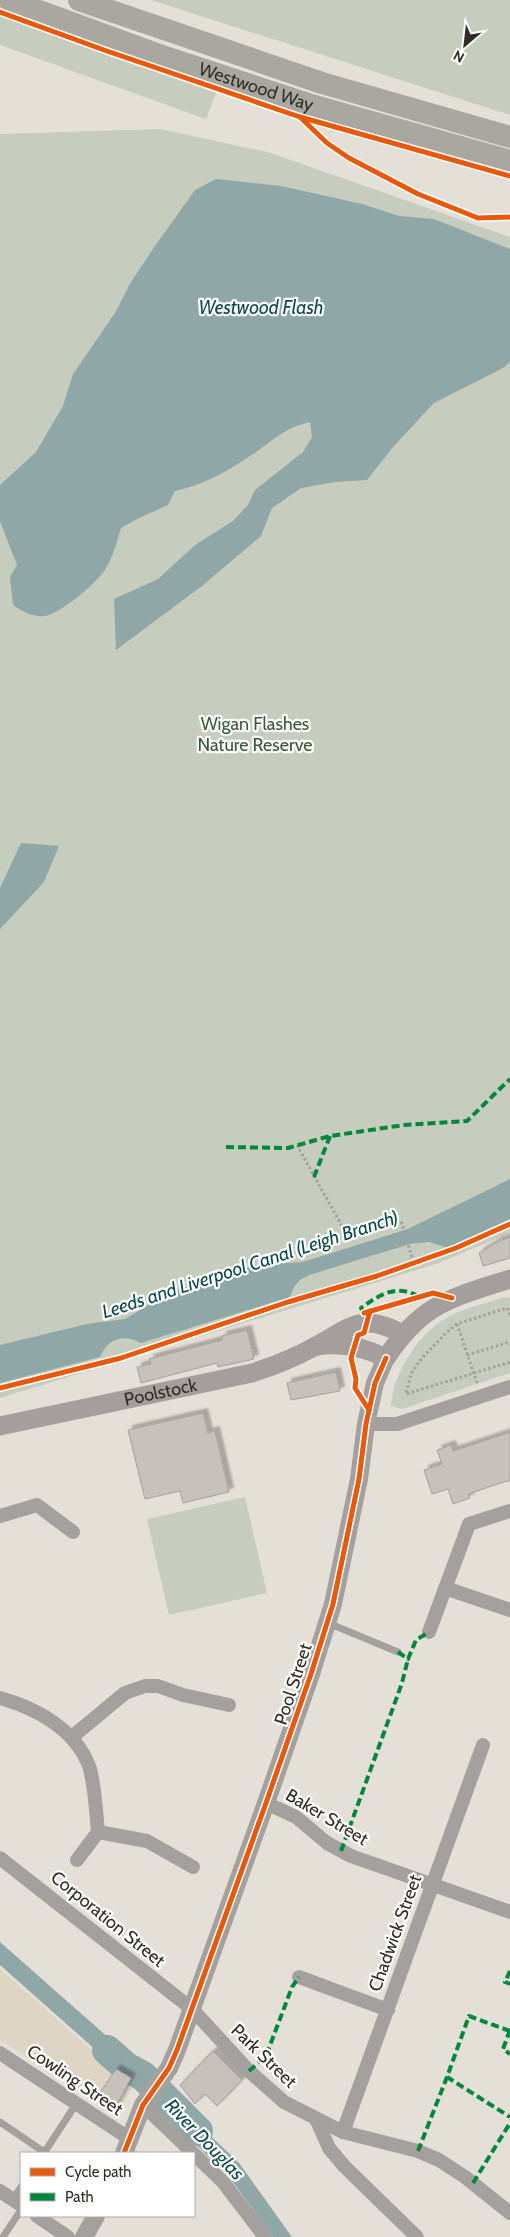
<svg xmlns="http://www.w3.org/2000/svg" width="510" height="2237" viewBox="0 0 510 2237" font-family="Cabin,sans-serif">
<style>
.built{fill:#dfd5c4}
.green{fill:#c6cdbf}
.water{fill:#8fa7a6}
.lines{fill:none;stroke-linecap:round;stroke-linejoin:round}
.river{stroke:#8fa7a6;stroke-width:30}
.building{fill:#c6c1ba;stroke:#a5a099;filter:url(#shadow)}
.path{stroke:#a4a19e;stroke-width:3;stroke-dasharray:2.5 2.5;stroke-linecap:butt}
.service{stroke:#a4a09e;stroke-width:7}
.minor{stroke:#a4a09e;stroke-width:14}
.tertiary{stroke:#a4a09e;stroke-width:18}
.secondary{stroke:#a49f9c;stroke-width:19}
.trunk{stroke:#aaa6a0;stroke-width:22}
.quiet{stroke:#00873e;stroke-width:4;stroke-dasharray:8 4;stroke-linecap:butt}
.cycleway-casing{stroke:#fff;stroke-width:8}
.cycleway{stroke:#e8590c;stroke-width:5}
.labels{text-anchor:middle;stroke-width:4.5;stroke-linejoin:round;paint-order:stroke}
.street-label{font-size:18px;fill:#302d26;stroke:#fff}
.park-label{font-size:18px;fill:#375a36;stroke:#fff}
.water-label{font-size:19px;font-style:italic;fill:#0d484b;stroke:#fff}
</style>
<defs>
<filter id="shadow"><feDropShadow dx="4.5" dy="-4.5" stdDeviation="1" flood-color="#0004"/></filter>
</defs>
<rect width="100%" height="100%" fill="#e5e0d7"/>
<!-- built -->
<path class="built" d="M0 1969 134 2087 116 2113 0 2040Z"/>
<!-- green -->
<g class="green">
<path d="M151 0H510V115Z"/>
<path d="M0 7 218 88 206 119 0 45Z"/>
<path d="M161 129 271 153 510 237V1233L436 1264 0 1398V134Z"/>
<path d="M504 1297 510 1298V1373L402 1409 391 1406C393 1372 420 1330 452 1315 468 1307 487 1303 504 1297Z"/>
<path d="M245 1497 267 1593 169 1615 147 1519Z"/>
</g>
<!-- water -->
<g class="water">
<path d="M216 179 281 186 362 204 399 216 434 219 510 249V362L503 368 434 403 393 447 367 480 335 482 301 488 272 508 261 536 202 586 116 650 114 599 158 579 195 545 233 521 248 505 255 490 303 452 312 437 310 422C288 426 273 440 256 452 231 469 205 485 175 491L168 505 139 518 121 528C116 544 112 562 101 575 91 587 61 613 45 616 32 617 23 612 13 605L10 577 17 565 0 521V485L36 452 63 406 73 374 115 313 131 282 155 246 195 190Z"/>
<path d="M21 843 59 846 44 882 0 929V888Z"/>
<path d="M510 1179V1219L448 1248 429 1242 410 1244 309 1275C298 1280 294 1285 290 1297L141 1343C124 1333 107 1339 100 1357L0 1383V1345L87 1324 125 1319 170 1292 258 1265 303 1262 408 1229Z"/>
<path d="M0 1942 144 2069 137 2080 115 2067 0 1965Z"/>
<path d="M172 2099 239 2163 292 2237H273L229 2177 168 2117 163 2110Z"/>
</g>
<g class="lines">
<!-- river -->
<path class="river" d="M107 2050 126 2067 143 2076 198 2131"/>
</g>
<!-- building -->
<g class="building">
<path d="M510 1237V1258L483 1266 479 1253 497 1242Z"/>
<path d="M247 1330 254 1359 218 1367 217 1363 141 1383 137 1367 151 1364 149 1359 222 1340V1336Z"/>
<path d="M336 1372 340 1391 291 1400 287 1383Z"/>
<path d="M203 1413 208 1433 215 1431 229 1492 183 1503 180 1491 145 1499 128 1430Z"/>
<path d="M510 1432V1480L468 1494 470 1498 453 1504 448 1489 432 1494 424 1470 442 1464 437 1450 451 1445 453 1451Z"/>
<path d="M213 2051 242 2080 217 2106 205 2094 195 2104 180 2085Z"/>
<path d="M116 2069 131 2078 114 2110 96 2099Z"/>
</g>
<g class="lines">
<!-- path -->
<g class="path">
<path d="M297 1145 343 1228 347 1232H353L394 1222 402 1223 414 1264"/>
<path d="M510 1315 507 1308 457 1324 447 1332 422 1358 411 1374 406 1394 510 1362"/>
<path d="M457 1324 477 1383"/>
<path d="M467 1355 510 1342"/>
</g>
<!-- service -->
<g class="service">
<path d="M328 1623 398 1652"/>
<path d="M0 2122 44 2152"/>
<path d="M44 2153 76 2104"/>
<path d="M13 2199 21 2187"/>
<path d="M3 2237 21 2210"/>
</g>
<!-- minor -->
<g class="minor">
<path d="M366 1424H397L510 1387"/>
<path d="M0 1516 37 1505 73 1532"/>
<path d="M445 1588 510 1610"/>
<path d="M429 1632 469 1524 510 1511"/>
<path d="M0 1698C36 1708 75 1729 89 1766 95 1784 96 1812 98 1832"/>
<path d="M72 1737 125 1693 145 1686H158L183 1695 229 1705"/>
<path d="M266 1803 296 1817 327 1843 351 1856 510 1912"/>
<path d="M0 1858 192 2009 249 2071 284 2102 343 2132 418 2151 439 2160 465 2177 510 2213"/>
<path d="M77 1860 98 1832 147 1841 193 1867"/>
<path d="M299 1977 388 2010"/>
<path d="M0 2053 130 2139"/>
<path d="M143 2105 193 2153"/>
<path d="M317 2121 329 2148 344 2166 417 2237"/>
<path d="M343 2132 483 1745"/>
<path d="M194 2154 223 2182 265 2237"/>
<path d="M0 2191 21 2205"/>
<path d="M37 2216 68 2237"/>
</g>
<!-- tertiary -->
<g class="tertiary">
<path d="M124 2153 143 2105 169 2068 177 2050 266 1803 311 1674 333 1604 359 1479 366 1424 375 1383 386 1358"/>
<path d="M84 2237 96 2216"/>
</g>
<!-- secondary -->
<g class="secondary">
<path d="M317 1346C342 1342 364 1347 386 1358 422 1303 451 1298 510 1279"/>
<path id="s1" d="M0 1426 252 1373C274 1366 294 1358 314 1347 351 1328 359 1311 403 1334"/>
</g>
<!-- trunk -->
<g class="trunk">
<path id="s2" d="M9 0 165 57 308 104 510 161"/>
<path d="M79 0 322 83 510 137"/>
</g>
<!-- quiet -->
<g class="quiet">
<path d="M226 1147 288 1148 330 1136 404 1125 467 1121 510 1079"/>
<path d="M314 1177 330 1136"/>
<path d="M363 1313 361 1308C379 1295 397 1283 419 1297"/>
<path d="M398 1652 408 1659 416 1640 429 1632"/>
<path d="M341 1851 402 1683 408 1659"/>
<path d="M510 1971 505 1982 510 1984"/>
<path d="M510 2030 503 2049 510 2054"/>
<path d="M510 2031 469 2016 447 2077 510 2117"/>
<path d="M249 2071 266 2056 292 1987 299 1977"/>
<path d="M418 2151 447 2077"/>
<path d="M473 2183 510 2123"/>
</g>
<defs>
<g id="cycleway">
<path d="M0 12 104 50 300 117 510 176"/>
<path d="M300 117 327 143 349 158 418 194 478 218 510 217"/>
<path d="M364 1313 433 1293 452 1298"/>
<path d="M0 1388 121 1358 288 1302 377 1276 456 1248 510 1224"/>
<path d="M369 1410 355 1388 356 1379 351 1358 358 1335 364 1333 370 1311"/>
<path d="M124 2153 143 2105 169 2068 177 2050 266 1803 311 1674 333 1604 359 1479 366 1424 375 1383 386 1358"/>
</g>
</defs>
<!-- cycleway casing -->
<use href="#cycleway" class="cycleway-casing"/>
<!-- cycleway -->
<use href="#cycleway" class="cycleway"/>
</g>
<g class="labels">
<!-- street labels -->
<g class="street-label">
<text dy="6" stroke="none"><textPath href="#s2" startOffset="262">Westwood Way</textPath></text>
<text dy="6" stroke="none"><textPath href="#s1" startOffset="164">Poolstock</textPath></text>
<text transform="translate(293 1684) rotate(-72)" y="6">Pool Street</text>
<text transform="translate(327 1817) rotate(31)" y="6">Baker Street</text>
<text transform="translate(108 1919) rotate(39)" y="6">Corporation Street</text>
<text transform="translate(395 1933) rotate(-70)" y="6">Chadwick Street</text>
<text transform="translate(264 2056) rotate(44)" y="6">Park Street</text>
<text transform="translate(75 2080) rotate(34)" y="6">Cowling Street</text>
</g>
<!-- park labels -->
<g class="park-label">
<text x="255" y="730">Wigan Flashes<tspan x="255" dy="21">Nature Reserve</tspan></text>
</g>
<!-- water labels -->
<g class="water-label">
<text x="261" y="314">Westwood Flash</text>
<text transform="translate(250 1264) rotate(-18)" y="7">Leeds and Liverpool Canal (Leigh Branch)</text>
<text transform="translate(205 2139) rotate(46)" y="7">River Douglas</text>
</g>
</g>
<!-- legend -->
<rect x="20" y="2152" width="175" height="65" fill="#ffffff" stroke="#acaba8"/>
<rect x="30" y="2168" width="25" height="8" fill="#e8590c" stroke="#acaba8"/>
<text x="65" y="2177" font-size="15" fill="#302d26">Cycle path</text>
<rect x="30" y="2193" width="25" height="8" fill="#00873e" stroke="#acaba8"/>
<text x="65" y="2202" font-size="15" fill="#302d26">Path</text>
<!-- north arrow -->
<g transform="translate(465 45) rotate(208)" stroke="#ffffff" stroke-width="4" paint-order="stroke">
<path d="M0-4L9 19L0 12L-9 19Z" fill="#302d26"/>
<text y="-8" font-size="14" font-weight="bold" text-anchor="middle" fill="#302d26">N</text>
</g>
</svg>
